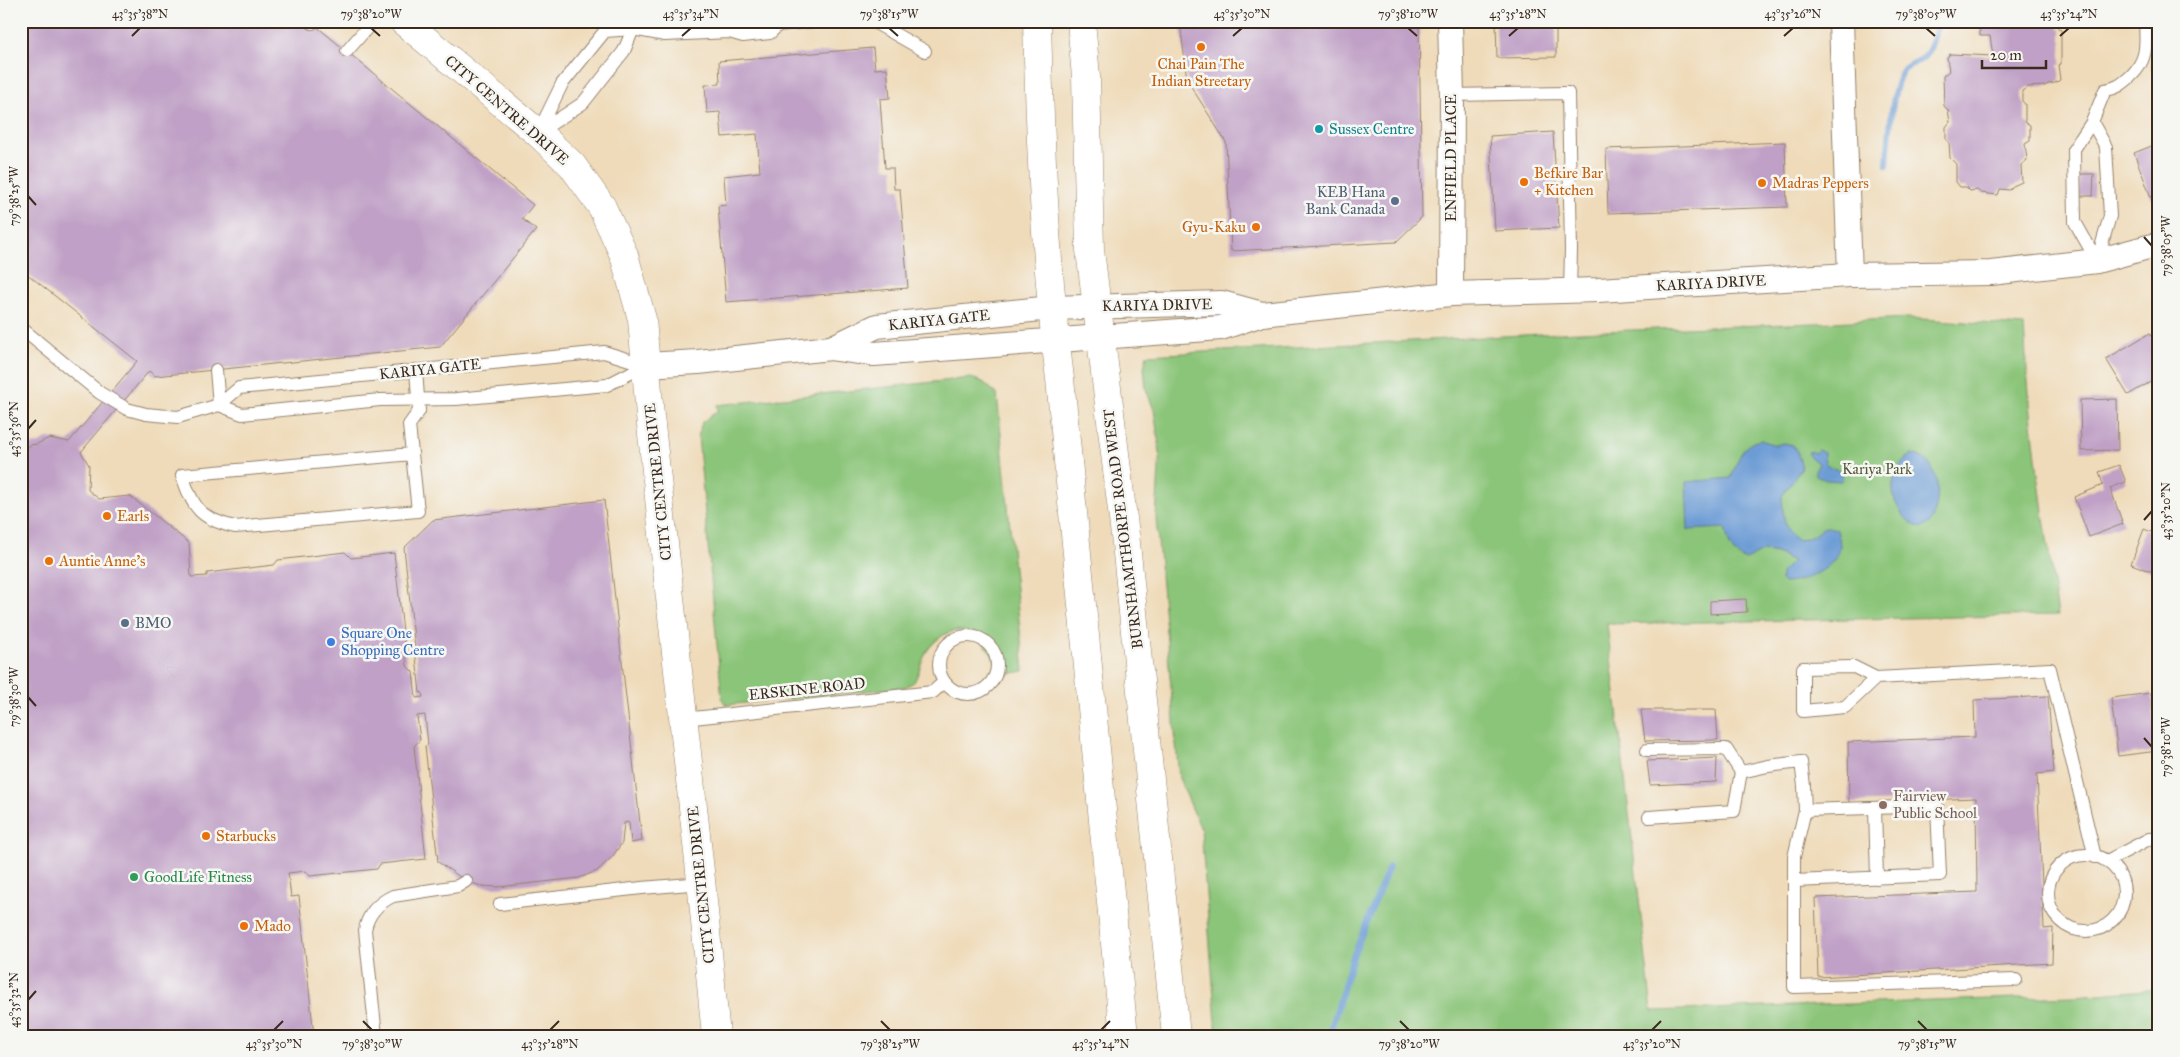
<svg xmlns="http://www.w3.org/2000/svg" width="2180" height="1057" viewBox="0 0 2180 1057" font-family="'IM FELL Great Primer',serif">
<style>
.green{fill:#8bc579;stroke:#63784c}
.water{fill:#6d9cd5;stroke:#54637a}
.lines{fill:none;stroke-linecap:round;stroke-linejoin:round}
.stream{stroke:#6d9cd5;stroke-width:6}
.building{fill:#c0a0c6}
.lane-casing{stroke:#95826c;stroke-width:14}
.street-casing{stroke:#95826c;stroke-width:26}
.secondary-casing{stroke:#95826c;stroke-width:29}
.lane{stroke:#fff;stroke-width:12}
.street{stroke:#fff;stroke-width:24}
.secondary{stroke:#fff;stroke-width:28}
.ticks{fill:none;stroke:#3b2a1e;stroke-width:2}
.food-dot{fill:#e8710a;stroke:#f6f6f2;stroke-width:2}
.culture-dot{fill:#0f9aa8;stroke:#f6f6f2;stroke-width:2}
.service-dot{fill:#5c6f8a;stroke:#f6f6f2;stroke-width:2}
.shop-dot{fill:#3f7fe0;stroke:#f6f6f2;stroke-width:2}
.education-dot{fill:#8d6e63;stroke:#f6f6f2;stroke-width:2}
.leisure-dot{fill:#2e9e5b;stroke:#f6f6f2;stroke-width:2}
.labels{text-anchor:middle;stroke-width:5;stroke-linejoin:round;paint-order:stroke}
.food-label{font-size:15px;fill:#c56008;stroke:#f6f6f2;text-anchor:start}
.street-label{font-size:15px;fill:#3b2a1e;stroke:#f6f6f2}
.culture-label{font-size:15px;fill:#0d838f;stroke:#f6f6f2;text-anchor:start}
.service-label{font-size:15px;fill:#4e5e75;stroke:#f6f6f2;text-anchor:end}
.park-label{font-size:15px;fill:#535839;stroke:#f6f6f2}
.shop-label{font-size:15px;fill:#366cbe;stroke:#f6f6f2;text-anchor:start}
.education-label{font-size:15px;fill:#785e54;stroke:#f6f6f2;text-anchor:start}
.leisure-label{font-size:15px;fill:#27864d;stroke:#f6f6f2;text-anchor:start}
.neatline{fill:none;stroke:#3b2a1e;stroke-width:2}
.ticks-label{font-size:12px;text-anchor:middle;fill:#3b2a1e}
</style>
<rect width="100%" height="100%" fill="#f6f6f2"/>
<filter id="ink" filterUnits="userSpaceOnUse"><feTurbulence type="fractalNoise" baseFrequency=".02" numOctaves="2"/><feDisplacementMap in="SourceGraphic" scale="10" xChannelSelector="R" yChannelSelector="G"/><feConvolveMatrix kernelMatrix="1 2 1 2 8 2 1 2 1" color-interpolation-filters="sRGB"/></filter>
<filter id="wash" filterUnits="userSpaceOnUse"><feTurbulence type="fractalNoise" baseFrequency=".0096" numOctaves="4" result="noise"/><feDisplacementMap in="SourceGraphic" scale="20" xChannelSelector="R" yChannelSelector="G"/><feGaussianBlur stdDeviation="1.12" result="paint"/><feColorMatrix in="noise" values="0 0 0 0 0 0 0 0 0 0 0 0 0 0 0 0 0 1.4 0 .05"/><feComposite in="paint" operator="in"/></filter>
<g filter="url(#wash)">
<rect width="100%" height="100%" fill="#efdbba"/>
<!-- green -->
<g class="green">
<path d="M2151 21H2159V69L2152 70Z"/>
<path d="M1907 318 2024 326C2029 423 2044 519 2058 615L1607 624 1652 1011 2074 996 2159 989V1036H1217L1201 829 1179 778 1156 518 1160 452 1154 410 1146 389 1144 367 1147 355 1579 332 1815 323Z"/>
<path d="M971 378 983 382 997 394 1024 671 1001 675C990 641 961 611 930 647 922 656 920 672 914 682L905 687 726 705 722 699 698 436 702 422 718 411 717 405Z"/>
</g>
<!-- water -->
<g class="water">
<path d="M1761 440 1775 445 1785 443 1792 445 1797 451 1802 467 1782 496C1783 512 1784 550 1810 537 1822 532 1821 522 1837 530 1838 534 1840 540 1840 546 1838 568 1803 583 1784 583L1781 580V573L1793 561 1777 553 1764 551 1746 560C1730 554 1729 543 1725 528L1688 530 1686 482 1731 478C1738 461 1741 443 1761 440Z"/>
<path d="M1818 450 1824 453C1823 473 1838 462 1843 478L1841 481 1826 480 1816 475 1815 471 1819 464 1808 455 1809 451 1815 453Z"/>
<path d="M1911 455C1946 455 1943 522 1922 528 1906 525 1891 502 1893 485 1894 472 1901 462 1911 455Z"/>
</g>
<g class="lines">
<!-- stream -->
<g class="stream">
<path d="M1887 165C1889 143 1891 85 1904 69 1910 63 1919 63 1924 57 1932 49 1935 32 1939 21"/>
<path d="M1329 1036 1352 959 1389 867"/>
</g>
</g>
<g id="blocks">
<!-- building -->
<g class="building">
<path d="M21 21H310L533 205 522 219 536 230 440 347 155 376 149 371 81 452 89 465 88 490 99 499 130 496 189 543 191 577 207 576V573L274 565 278 560 345 552 351 558 394 553 407 666 413 672 416 698 423 697 422 692 420 693 404 548 433 520 604 500 642 841 631 843 629 822 624 823 622 843 612 857 597 871 579 878 498 887 481 886 466 881 438 862 425 746 428 745 425 715 417 716 420 740 414 746 426 859 380 864 377 869 310 876 306 871 288 873 291 897 299 896 314 1036H21V450L24 452 30 445 37 444 49 438 69 442 137 361 26 273 21 221Z"/>
<path d="M1180 21H1419L1422 217 1396 242 1231 251 1226 142 1187 80Z"/>
<path d="M1496 21H1556V57L1497 58Z"/>
<path d="M1979 21H2058V28L2061 30V64L2058 65 2060 80 2055 83 2048 84 2045 86 2028 87 2022 91V101L2025 104V122L2030 125V141L2025 144 2027 160 2021 165 2022 182 2013 186 2009 190 2000 189 1998 195 1981 193 1977 190 1970 191 1966 187H1960L1956 182V164L1950 158 1949 142 1946 140V127L1950 122 1948 110 1944 106 1943 76 1949 71 1947 58 1950 54 1993 56 1990 36H1980Z"/>
<path d="M873 48 875 69 887 68 890 98 880 99 885 168H893L894 189H900L908 288 726 302 718 206 726 205 724 176 760 172 757 134 722 137 720 112 707 113 705 85 720 84 719 61Z"/>
<path d="M1553 132 1559 228 1495 231 1490 136Z"/>
<path d="M1785 142 1787 207 1608 213 1606 149Z"/>
<path d="M2159 143V198L2152 200 2134 153Z"/>
<path d="M2080 174H2094L2093 196H2079Z"/>
<path d="M2150 333 2159 348V377L2128 395 2106 359Z"/>
<path d="M2117 399 2118 450 2081 451 2080 400Z"/>
<path d="M2119 465 2126 482 2110 488 2123 524 2089 537 2074 497 2103 485 2099 472Z"/>
<path d="M2156 526 2159 528V574L2131 564 2144 529 2154 533Z"/>
<path d="M1746 599 1747 612 1710 614V601Z"/>
<path d="M2151 693 2158 751 2118 756 2111 698Z"/>
<path d="M2048 696 2054 772 2037 774 2044 929 2053 928 2052 963 1818 977 1815 898 1977 892 1976 798 1849 803 1848 742 1975 737 1974 700Z"/>
<path d="M1641 710H1716L1718 740 1645 741Z"/>
<path d="M1717 758 1716 782 1650 785 1647 761Z"/>
</g>
</g>
</g>
<g filter="url(#ink)">
<use href="#blocks" fill-opacity="0" stroke="#95826c" stroke-width="1"/>
<g class="lines">
<defs>
<g id="lane">
<path d="M771 21 778 25 817 21"/>
<path d="M872 21 925 51"/>
<path d="M312 23 314 21"/>
<path d="M729 32 738 23 755 21"/>
<path d="M347 51 373 21"/>
<path d="M1452 95 1568 93 1571 250 1570 291"/>
<path d="M2092 122 2106 147 2110 216 2097 261"/>
<path d="M539 132 583 103 624 51 633 29"/>
<path d="M538 133 562 84 605 31 633 29 665 35 729 32 743 36 770 33 778 25"/>
<path d="M2097 261 2075 222 2074 149 2092 122 2105 90C2117 88 2121 85 2130 77 2148 60 2146 45 2145 21"/>
<path d="M21 328 100 393 127 409 146 414 178 417 219 405 239 388 604 352 646 365"/>
<path d="M216 370 219 405"/>
<path d="M219 405 242 414 380 400 456 399 607 385 646 365"/>
<path d="M412 454 182 475C193 508 200 519 235 527L418 511 409 425 419 411 416 370"/>
<circle cx="968" cy="665" r="29"/>
<path d="M1876 678 1845 707 1803 711V668L1854 667 1876 678 2050 669 2095 857"/>
<path d="M684 719 933 692 944 682"/>
<path d="M1647 750 1726 749 1741 772 1768 766 1801 762 1804 786 1805 810 1794 857V987L2016 980"/>
<path d="M1875 808 1877 878"/>
<path d="M1649 817 1734 811 1741 772"/>
<circle cx="2086" cy="893" r="38"/>
<path d="M2107 861 2149 839 2159 838"/>
<path d="M1794 881 1940 875 1937 806 1805 810"/>
<path d="M500 904 642 888 702 883"/>
<path d="M376 1036 365 930C368 913 378 903 393 896L458 886 466 881"/>
</g>
<g id="street">
<path d="M1450 21 1452 95 1451 294"/>
<path d="M1841 21 1850 275"/>
<path d="M831 348 877 326 1051 308 1222 303 1262 314"/>
<path d="M646 365 698 362 831 348 874 354 1221 328 1262 314 1451 294 1598 290 1850 275 1991 273 2097 261 2159 244"/>
</g>
<g id="secondary">
<path d="M403 21 538 133 572 165 602 207 624 255 642 319 650 416 701 880 716 1036"/>
<path d="M1037 21C1040 141 1045 260 1060 379L1124 1036"/>
<path d="M1081 21 1086 77 1090 250 1126 543 1176 1036"/>
</g>
</defs>
<!-- lane casing -->
<use href="#lane" class="lane-casing"/>
<!-- street casing -->
<use href="#street" class="street-casing"/>
<!-- secondary casing -->
<use href="#secondary" class="secondary-casing"/>
<!-- lane -->
<use href="#lane" class="lane"/>
<!-- street -->
<use href="#street" class="street"/>
<!-- secondary -->
<use href="#secondary" class="secondary"/>
</g>
</g>
<!-- ticks -->
<path class="ticks" d="M371 28 380 36M889 28 898 36M1408 28 1417 36M1926 28 1935 36M132 36 140 28M682 36 691 28M1233 36 1242 28M1509 36 1518 28M1784 36 1793 28M2060 36 2069 28M28 196 36 205M2144 237 2152 246M28 429 36 420M2144 520 2152 511M28 697 36 706M2144 738 2152 747M28 1000 36 991M363 1021 372 1030M881 1021 890 1030M1400 1021 1409 1030M1918 1021 1927 1030M274 1030 283 1021M550 1030 559 1021M1101 1030 1110 1021M1652 1030 1661 1021"/>
<!-- markers -->
<g class="food-dot">
<circle cx="1201" cy="47" r="5"/>
<circle cx="1524" cy="182" r="5"/>
<circle cx="1762" cy="183" r="5"/>
<circle cx="1256" cy="227" r="5"/>
<circle cx="107" cy="516" r="5"/>
<circle cx="49" cy="561" r="5"/>
<circle cx="206" cy="836" r="5"/>
<circle cx="244" cy="926" r="5"/>
</g>
<circle class="culture-dot" cx="1319" cy="129" r="5"/>
<g class="service-dot">
<circle cx="1395" cy="201" r="5"/>
<circle cx="125" cy="623" r="5"/>
</g>
<circle class="shop-dot" cx="331" cy="642" r="5"/>
<circle class="education-dot" cx="1883" cy="805" r="5"/>
<circle class="leisure-dot" cx="134" cy="877" r="5"/>
<g class="labels">
<!-- food labels -->
<g class="food-label">
<text x="1201" y="69" text-anchor="middle">Chai Pain The<tspan x="1201" dy="17">Indian Streetary</tspan></text>
<text x="1534" y="178">Befkire Bar<tspan x="1534" dy="17">+ Kitchen</tspan></text>
<text x="1772" y="188">Madras Peppers</text>
<text x="1246" y="232" text-anchor="end">Gyu-Kaku</text>
<text x="117" y="521">Earls</text>
<text x="59" y="566">Auntie Anne's</text>
<text x="216" y="841">Starbucks</text>
<text x="254" y="931">Mado</text>
</g>
<!-- street labels -->
<g class="street-label">
<text transform="translate(507 110) rotate(41)" y="5">CITY CENTRE DRIVE</text>
<text transform="translate(1451 158) rotate(-90)" y="5">ENFIELD PLACE</text>
<text transform="translate(1711 283) rotate(-3)" y="5">KARIYA DRIVE</text>
<text transform="translate(1157 305) rotate(-1)" y="5">KARIYA DRIVE</text>
<text transform="translate(939 320) rotate(-6)" y="5">KARIYA GATE</text>
<text transform="translate(430 369) rotate(-6)" y="5">KARIYA GATE</text>
<text transform="translate(658 482) rotate(-96)" y="5">CITY CENTRE DRIVE</text>
<text transform="translate(1123 529) rotate(-97)" y="5">BURNHAMTHORPE ROAD WEST</text>
<text transform="translate(807 689) rotate(-6)" y="5">ERSKINE ROAD</text>
<text transform="translate(701 885) rotate(-96)" y="5">CITY CENTRE DRIVE</text>
</g>
<!-- culture labels -->
<g class="culture-label">
<text x="1329" y="134">Sussex Centre</text>
</g>
<!-- service labels -->
<g class="service-label">
<text x="1385" y="197">KEB Hana<tspan x="1385" dy="17">Bank Canada</tspan></text>
<text x="135" y="628" text-anchor="start">BMO</text>
</g>
<!-- park labels -->
<g class="park-label">
<text x="1877" y="474">Kariya Park</text>
</g>
<!-- shop labels -->
<g class="shop-label">
<text x="341" y="638">Square One<tspan x="341" dy="17">Shopping Centre</tspan></text>
</g>
<!-- education labels -->
<g class="education-label">
<text x="1893" y="801">Fairview<tspan x="1893" dy="17">Public School</tspan></text>
</g>
<!-- leisure labels -->
<g class="leisure-label">
<text x="144" y="882">GoodLife Fitness</text>
</g>
</g>
<!-- margin -->
<rect width="2180" height="1057" fill="none" stroke="#f6f6f2" stroke-width="55"/>
<!-- scale -->
<path d="M1982 60v8h64v-8" fill="none" stroke="#3b2a1e" stroke-width="2.5"/>
<text x="1990" y="60" font-size="15" fill="#3b2a1e" stroke="#f6f6f2" stroke-width="4" paint-order="stroke">20 m</text>
<rect x="28" y="28" width="2124" height="1002" class="neatline"/>
<g class="ticks-label">
<text x="140" y="18">43°35'38"N</text>
<text x="371" y="18">79°38'20"W</text>
<text x="691" y="18">43°35'34"N</text>
<text x="889" y="18">79°38'15"W</text>
<text x="1242" y="18">43°35'30"N</text>
<text x="1408" y="18">79°38'10"W</text>
<text x="1518" y="18">43°35'28"N</text>
<text x="1793" y="18">43°35'26"N</text>
<text x="1926" y="18">79°38'05"W</text>
<text x="2069" y="18">43°35'24"N</text>
<text transform="translate(14 196) rotate(-90)" y="4">79°38'25"W</text>
<text transform="translate(2166 246) rotate(-90)" y="4">79°38'05"W</text>
<text transform="translate(14 429) rotate(-90)" y="4">43°35'36"N</text>
<text transform="translate(2166 511) rotate(-90)" y="4">43°35'20"N</text>
<text transform="translate(14 697) rotate(-90)" y="4">79°38'30"W</text>
<text transform="translate(2166 747) rotate(-90)" y="4">79°38'10"W</text>
<text transform="translate(14 1000) rotate(-90)" y="4">43°35'32"N</text>
<text x="274" y="1048">43°35'30"N</text>
<text x="372" y="1048">79°38'30"W</text>
<text x="550" y="1048">43°35'28"N</text>
<text x="890" y="1048">79°38'25"W</text>
<text x="1101" y="1048">43°35'24"N</text>
<text x="1409" y="1048">79°38'20"W</text>
<text x="1652" y="1048">43°35'20"N</text>
<text x="1927" y="1048">79°38'15"W</text>
</g>
</svg>
